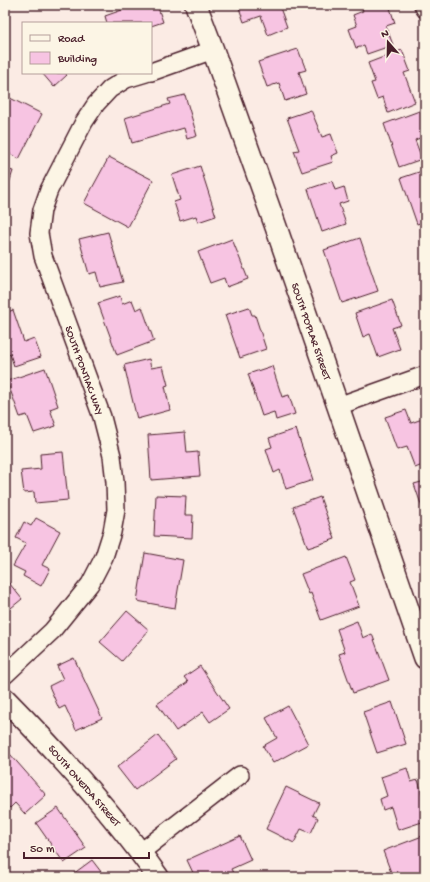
<svg xmlns="http://www.w3.org/2000/svg" width="430" height="882" viewBox="0 0 430 882" font-family="'Gochi Hand',sans-serif">
<style>
.building{fill:#f7c4e2;stroke:#4a1f2b}
.lines{fill:none;stroke-linecap:round;stroke-linejoin:round}
.minor-casing{stroke:#4a1f2b;stroke-width:20}
.tertiary-casing{stroke:#4a1f2b;stroke-width:24}
.minor{stroke:#fcf5e5;stroke-width:17}
.tertiary{stroke:#fcf5e5;stroke-width:21}
.labels{text-anchor:middle;stroke-width:3;stroke-linejoin:round;paint-order:stroke}
.street-label{font-size:11px;fill:#4a1f2b;stroke:#fcf5e5}
</style>
<rect width="100%" height="100%" fill="#fbebe4"/>
<filter id="ink" filterUnits="userSpaceOnUse"><feTurbulence type="fractalNoise" baseFrequency=".025" numOctaves="2"/><feDisplacementMap in="SourceGraphic" scale="8" xChannelSelector="R" yChannelSelector="G"/><feConvolveMatrix kernelMatrix="1 2 1 2 8 2 1 2 1" color-interpolation-filters="sRGB"/></filter>
<g filter="url(#ink)">
<!-- building -->
<g class="building">
<path d="M136 5H144L145 7 151 5H157L163 22 151 26V23H107L105 16Z"/>
<path d="M238 5H279L287 27 268 35 261 16 244 22Z"/>
<path d="M361 5H389L395 23 386 26 393 45 367 54 364 46 356 48 349 29 357 26 353 15 363 11Z"/>
<path d="M298 49 306 70 299 72 306 94 285 101 279 83 267 87 258 62Z"/>
<path d="M402 50 410 71 404 73 415 102 388 113 383 97 377 99 371 83 375 82 368 63Z"/>
<path d="M42 73H65L67 75 54 87Z"/>
<path d="M185 95 197 136 187 139 184 128 132 143 125 118 170 104 168 99Z"/>
<path d="M10 98 42 114 19 159 5 151V109Z"/>
<path d="M311 110 322 137 331 134 338 153 331 156 333 162 302 172 294 151 299 150 287 118Z"/>
<path d="M422 110 425 117V136L415 140 422 159 399 167 384 124Z"/>
<path d="M109 157 153 180 128 227 84 203Z"/>
<path d="M200 166 216 216 198 222 196 216 180 221 174 202 180 200 172 175Z"/>
<path d="M5 169 13 171 5 196Z"/>
<path d="M425 170V221L417 224 401 178Z"/>
<path d="M332 181 335 190 344 187 348 201 339 204 346 224 322 232 308 189Z"/>
<path d="M108 232 123 282 100 287 96 272 89 274 79 239Z"/>
<path d="M360 238 378 291 342 303 324 250Z"/>
<path d="M232 239 248 279 227 287 224 278 210 283 198 252Z"/>
<path d="M120 296 122 304 132 300 136 310 142 307 154 341 117 355 98 303Z"/>
<path d="M392 300 401 325 392 328 400 349 378 357 370 334 363 337 355 313Z"/>
<path d="M249 307 252 315H255L266 349 240 358 225 315Z"/>
<path d="M13 310 24 342 34 338 41 357 14 366 10 354 5 356V313Z"/>
<path d="M149 359 151 368 163 366 168 385 165 386 170 410 137 419 124 365Z"/>
<path d="M272 366 282 397 289 395 295 414 276 420 274 412 262 416 248 374Z"/>
<path d="M45 368 58 406 50 409 56 426 34 433 27 415 20 417 7 381Z"/>
<path d="M406 410 411 423 425 418V464L415 468 407 447 397 450 385 417Z"/>
<path d="M296 429 313 480 286 489 280 470 274 473 266 449 272 447 269 438Z"/>
<path d="M185 432 187 453 198 452 200 476 151 480 148 435Z"/>
<path d="M63 452 68 500 35 503 34 492 24 493 21 471 41 469 40 454Z"/>
<path d="M425 481V516L414 484Z"/>
<path d="M156 495 186 496 185 515H193L192 538 154 536Z"/>
<path d="M320 497 335 539 308 548 293 507Z"/>
<path d="M36 518 60 531 42 565 50 569 41 586 23 576 25 572 13 566 26 543 16 538 24 522 31 526Z"/>
<path d="M145 553 183 560 175 608 137 601Z"/>
<path d="M346 557 355 580 350 582 359 606 321 620 311 593 309 594 301 574Z"/>
<path d="M5 578 22 599 6 612 5 611Z"/>
<path d="M127 611 149 630 122 661 100 642Z"/>
<path d="M357 621 363 638 372 634 389 680 353 693 339 654 345 652 337 629Z"/>
<path d="M74 658 102 718 76 730 65 706 59 709 49 686 63 679 57 666Z"/>
<path d="M200 666 229 709 210 722 203 712 176 731 157 704 188 682 184 677Z"/>
<path d="M392 702 406 744 377 753 363 712Z"/>
<path d="M288 706 308 744 273 763 263 746 277 738 266 718Z"/>
<path d="M158 735 176 759 135 790 117 767Z"/>
<path d="M10 754 46 795 25 814 15 803 10 808 5 803V759Z"/>
<path d="M407 768 411 782 418 780 425 803V821L398 830 391 807 383 810 380 799 387 796 381 777Z"/>
<path d="M286 787 319 803 313 815 318 818 311 833 301 829 294 843 266 829Z"/>
<path d="M58 808 86 848 64 863 36 823Z"/>
<path d="M425 835V856L424 857 425 860V877H401L399 872 392 875 383 851Z"/>
<path d="M240 836 251 860 231 869 235 877H195L187 860Z"/>
<path d="M92 860 105 877H69Z"/>
</g>
<g class="lines">
<defs>
<g id="minor">
<path d="M423 5 425 9"/>
<path d="M151 72 213 50"/>
<path d="M338 406 425 375"/>
<path d="M5 675 52 631 90 584 104 557 112 532 116 510 115 482 112 456 102 417 43 256 39 233 42 210 49 190 84 122 96 104 110 89 126 79 146 73"/>
<path d="M141 852 240 775"/>
</g>
<g id="tertiary">
<path d="M196 5 213 50 276 227 425 658"/>
<path d="M5 699C60 755 113 813 158 877"/>
</g>
</defs>
<!-- minor casing -->
<use href="#minor" class="minor-casing"/>
<!-- tertiary casing -->
<use href="#tertiary" class="tertiary-casing"/>
<!-- minor -->
<use href="#minor" class="minor"/>
<!-- tertiary -->
<use href="#tertiary" class="tertiary"/>
</g>
</g>
<g class="labels">
<!-- street labels -->
<g class="street-label">
<text transform="translate(312 331) rotate(71)" y="4">SOUTH POPLAR STREET</text>
<text transform="translate(85 370) rotate(70)" y="4">SOUTH PONTIAC WAY</text>
<text transform="translate(85 785) rotate(49)" y="4">SOUTH ONEIDA STREET</text>
</g>
</g>
<!-- margin -->
<rect width="430" height="882" fill="none" stroke="#fcf5e5" stroke-width="20"/>
<rect x="10" y="10" width="410" height="862" fill="none" stroke="#4a1f2b" stroke-width="1.5" filter="url(#ink)"/>
<!-- legend -->
<rect x="22" y="22" width="130" height="52" fill="#fcf5e5" stroke="#b59f9b"/>
<rect x="30" y="35" width="20" height="6" fill="#fcf5e5" stroke="#b59f9b"/>
<text x="58" y="42" font-size="12" fill="#4a1f2b">Road</text>
<rect x="30" y="52" width="20" height="12" fill="#f7c4e2" stroke="#b59f9b"/>
<text x="58" y="62" font-size="12" fill="#4a1f2b">Building</text>
<!-- north arrow -->
<g transform="translate(388 42) rotate(340)" stroke="#fcf5e5" stroke-width="3" paint-order="stroke">
<path d="M0-3L7 15L0 10L-7 15Z" fill="#4a1f2b"/>
<text y="-6" font-size="11" font-weight="bold" text-anchor="middle" fill="#4a1f2b">N</text>
</g>
<!-- scale -->
<path d="M24 852v6h125v-6" fill="none" stroke="#4a1f2b" stroke-width="2"/>
<text x="30" y="852" font-size="12" fill="#4a1f2b" stroke="#fcf5e5" stroke-width="3" paint-order="stroke">50 m</text>
</svg>
